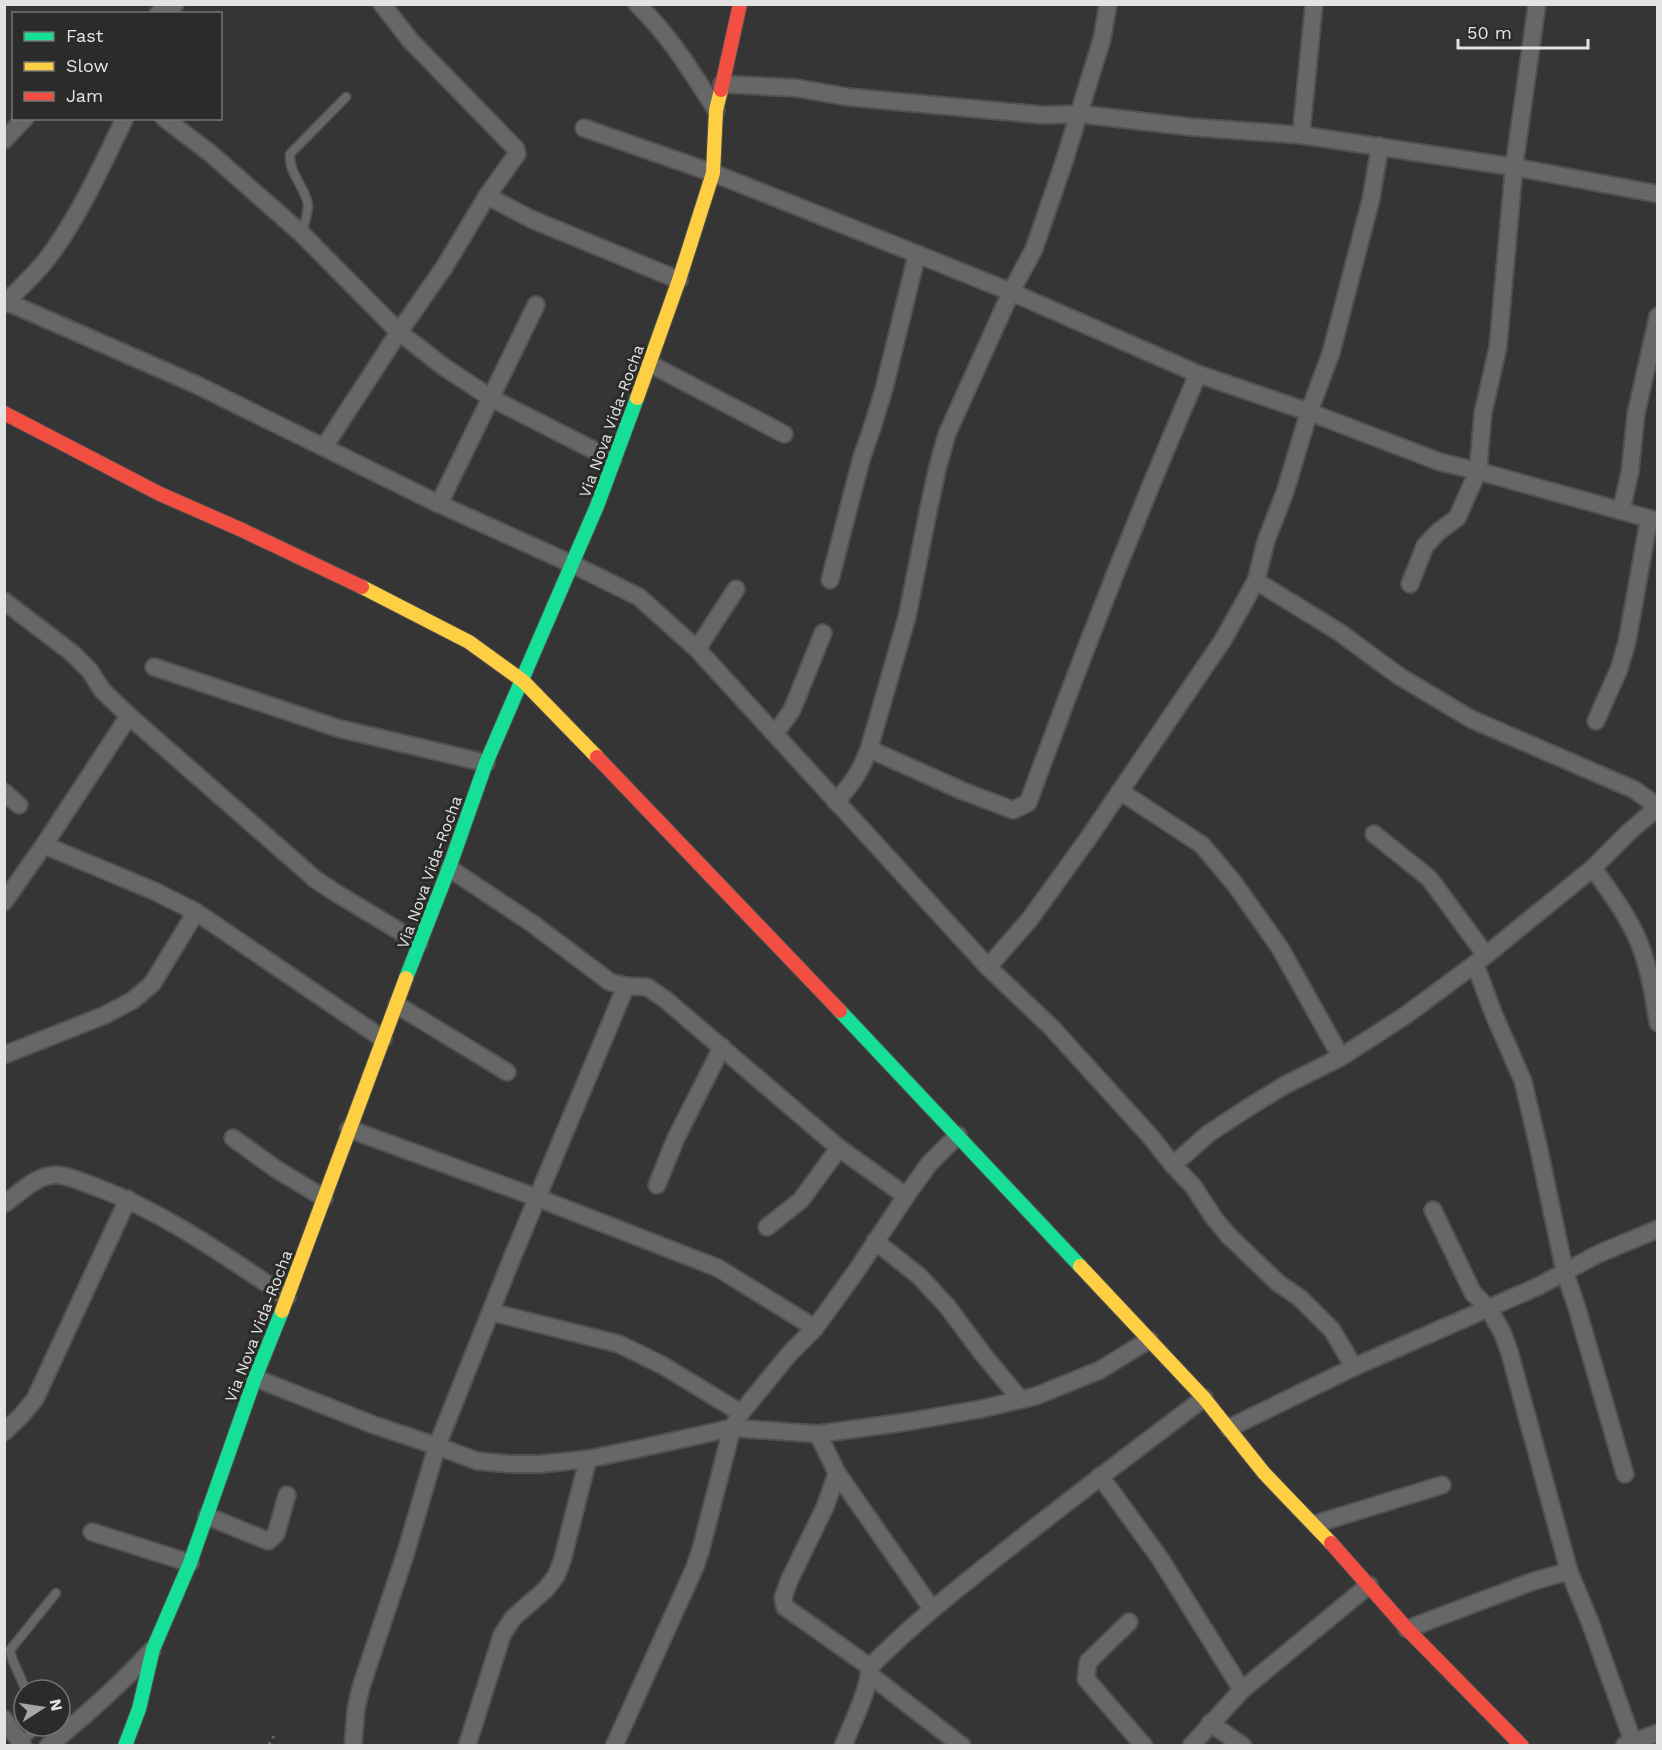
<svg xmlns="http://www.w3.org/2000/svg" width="1662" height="1750" viewBox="0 0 1662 1750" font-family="'Work Sans',sans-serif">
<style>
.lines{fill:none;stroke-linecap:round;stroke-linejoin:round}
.lane-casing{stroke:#505150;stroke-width:11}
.street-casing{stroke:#505150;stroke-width:20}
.fast-casing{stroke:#505150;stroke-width:16}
.slow-casing{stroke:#505150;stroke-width:16}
.jam-casing{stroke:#505150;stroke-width:16}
.path{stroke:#676766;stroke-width:3;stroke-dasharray:4.5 4.5;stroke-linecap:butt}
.lane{stroke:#666766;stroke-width:8}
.street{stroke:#666766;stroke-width:16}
.fast{stroke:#16e098;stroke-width:14}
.slow{stroke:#ffcf43;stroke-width:14}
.jam{stroke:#f24e42;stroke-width:14}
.labels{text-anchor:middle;stroke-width:6;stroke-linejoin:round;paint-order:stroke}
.street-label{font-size:16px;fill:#e3e4e2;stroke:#2b2c2a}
</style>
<rect width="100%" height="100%" fill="#353535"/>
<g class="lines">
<defs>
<g id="lane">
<path d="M302 234C304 225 308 213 308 205 305 185 289 176 290 154L346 97"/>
<path d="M26 1690 13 1661 10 1650 56 1593"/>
<path d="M20 1742 37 1729V1726"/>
</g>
<g id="street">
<path d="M637 4C671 37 691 71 716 110"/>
<path d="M158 14 175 4"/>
<path d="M722 84 796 88 848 97 1042 115 1079 114 1191 127 1301 135 1514 167 1658 194"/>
<path d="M164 118 210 153 302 234 399 332 444 367 491 398 613 460"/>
<path d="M584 128 713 173 917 254 1011 292 1198 374 1309 412 1440 462 1478 471 1658 521"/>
<path d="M1301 135 1314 4"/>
<path d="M4 140 25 118"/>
<path d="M487 196 531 219 679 280"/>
<path d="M7 302 197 385 439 504 572 564 639 597 697 649 988 967 1052 1028 1150 1136 1173 1165 1193 1186 1214 1218 1228 1235 1278 1283 1300 1298 1332 1330 1354 1367"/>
<path d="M4 304C17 291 31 278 43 264 77 222 101 167 125 118"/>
<path d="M650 364 784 434"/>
<path d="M324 447 399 332 445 266 487 196 517 154 516 149 410 40 382 4"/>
<path d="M439 504 536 305"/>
<path d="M1621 511 1630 472 1636 414 1658 316"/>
<path d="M830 580 861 460 872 428 884 389 917 254"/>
<path d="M1256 581 1339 632 1399 676 1471 719 1635 790 1658 807"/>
<path d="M1410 584 1425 546 1439 531 1457 518 1478 471 1483 413 1498 347 1514 167 1537 4"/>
<path d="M4 601 72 653 90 671 102 690 129 716 315 879 336 893 419 943"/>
<path d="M697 649 736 589"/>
<path d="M154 667 337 728 486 763"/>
<path d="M1596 721 1619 669 1627 642 1649 519"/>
<path d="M775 734 792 710 823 633"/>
<path d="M869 749 963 791 1013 810 1028 803C1081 658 1137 515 1198 374"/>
<path d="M1120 791 1202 845 1234 883 1280 948 1341 1057"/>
<path d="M4 792 19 805"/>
<path d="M836 802C852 783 860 773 869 749L907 617 929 507 938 466 947 434 1011 292 1034 249 1063 165 1102 39 1108 4"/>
<path d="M1374 834 1429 878 1485 954"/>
<path d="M44 845 154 891 196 912 383 1039"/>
<path d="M449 868 533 924 610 982 626 986 647 987 666 1000 839 1148 906 1196"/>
<path d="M1593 868C1609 891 1627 914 1638 940 1649 966 1654 995 1658 1023"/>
<path d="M4 902 44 845 129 716"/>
<path d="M1475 964 1494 1015 1523 1081 1538 1145 1565 1273 1577 1308 1625 1474"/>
<path d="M988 967 1030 919 1087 840 1223 640 1256 581 1266 541 1285 492 1309 412 1331 353 1371 199 1380 146"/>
<path d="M397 1005 507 1072"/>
<path d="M4 1055 105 1015 133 1000 152 984 196 912"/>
<path d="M349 1129 538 1198 718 1268 815 1328"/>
<path d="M233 1138 276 1169 324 1198"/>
<path d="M1173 1165 1208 1134 1249 1107 1285 1085 1341 1057 1406 1015 1475 964 1593 868 1629 832 1658 807"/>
<path d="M657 1185 676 1138 722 1047"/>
<path d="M4 1204C20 1193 36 1175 56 1175 69 1175 83 1183 96 1187 166 1213 225 1256 287 1297"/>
<path d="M1433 1210 1473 1293 1489 1309 1503 1334 1510 1354 1569 1571 1590 1622 1633 1742"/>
<path d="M767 1227 801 1200 839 1148"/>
<path d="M875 1241 919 1276 947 1306 982 1353 1020 1399"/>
<path d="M491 1312 619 1344 662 1365 741 1413"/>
<path d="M255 1378 374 1425 437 1446 477 1461 511 1464H540L588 1459 637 1449 732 1428 818 1434 906 1422 981 1409 1036 1396 1100 1370 1149 1340"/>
<path d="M1229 1428 1354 1367 1539 1286 1598 1254 1658 1229"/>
<path d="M4 1432 21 1416 35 1399 128 1199"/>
<path d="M818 1434 837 1473 932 1609"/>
<path d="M837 1473 825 1507 789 1581 783 1598 785 1607 870 1667"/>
<path d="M1100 1476 1159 1557 1242 1690"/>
<path d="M207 1516 268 1541 276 1534 287 1495"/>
<path d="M1315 1524 1442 1485"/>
<path d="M92 1532 190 1563"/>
<path d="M1129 1622 1088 1662 1086 1679 1144 1746"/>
<path d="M1407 1629 1534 1581 1569 1571"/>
<path d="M870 1675 962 1746"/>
<path d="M4 1719 23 1746"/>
<path d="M1210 1723 1243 1746"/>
<path d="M1625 1745 1658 1733"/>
<path d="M48 1746C85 1716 120 1685 152 1650"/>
<path d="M353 1746 356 1709 361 1687 406 1552 437 1446 512 1258 626 986"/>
<path d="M467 1746 502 1635 513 1618 546 1589 556 1576 562 1561 588 1459"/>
<path d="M614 1746 695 1567 701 1549 732 1428 741 1413 790 1353 815 1328 857 1270 906 1196 929 1164 958 1135"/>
<path d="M843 1746C852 1724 869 1690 870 1667 911 1625 958 1588 1005 1551 1070 1499 1137 1449 1204 1398"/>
<path d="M1191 1746 1242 1690 1369 1585"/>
</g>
<g id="fast">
<path d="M406 978 449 868 486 763 597 506 637 398"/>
<path d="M840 1011 1080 1266"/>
<path d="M125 1746 139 1709 153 1649 190 1563 255 1378 282 1311"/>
</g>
<g id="slow">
<path d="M637 398 679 280 713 173 716 110 721 90"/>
<path d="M362 587 469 642 523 681 597 757"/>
<path d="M1080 1266 1204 1398 1264 1473 1331 1543"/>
<path d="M282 1311 406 978"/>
</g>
<g id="jam">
<path d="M721 90 740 4"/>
<path d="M4 413 160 494 242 530 362 587"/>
<path d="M597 757 840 1011"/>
<path d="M1331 1543 1407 1629 1522 1746"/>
</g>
</defs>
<!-- lane casing -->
<use href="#lane" class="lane-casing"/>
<!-- street casing -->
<use href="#street" class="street-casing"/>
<!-- fast casing -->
<use href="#fast" class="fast-casing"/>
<!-- slow casing -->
<use href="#slow" class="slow-casing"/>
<!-- jam casing -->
<use href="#jam" class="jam-casing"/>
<!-- path -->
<path class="path" d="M268 1746 274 1736"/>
<!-- lane -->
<use href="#lane" class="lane"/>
<!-- street -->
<use href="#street" class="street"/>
<!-- fast -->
<use href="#fast" class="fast"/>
<!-- slow -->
<use href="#slow" class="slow"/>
<!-- jam -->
<use href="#jam" class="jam"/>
</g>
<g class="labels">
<!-- street labels -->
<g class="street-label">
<text transform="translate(611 421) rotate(-70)" y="6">Via Nova Vida-Rocha</text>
<text transform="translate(429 872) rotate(-70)" y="6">Via Nova Vida-Rocha</text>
<text transform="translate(258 1326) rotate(-69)" y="6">Via Nova Vida-Rocha</text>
</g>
</g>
<!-- border -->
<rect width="1662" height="1750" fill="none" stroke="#e3e4e2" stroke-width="12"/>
<!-- legend -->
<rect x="12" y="12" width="210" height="108" fill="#2b2c2a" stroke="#757674" stroke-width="1.5"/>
<rect x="24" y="32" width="30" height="9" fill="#16e098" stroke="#757674" stroke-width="1.5"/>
<text x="66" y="42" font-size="18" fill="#e3e4e2">Fast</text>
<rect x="24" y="62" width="30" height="9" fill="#ffcf43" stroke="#757674" stroke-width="1.5"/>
<text x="66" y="72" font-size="18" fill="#e3e4e2">Slow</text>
<rect x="24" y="92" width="30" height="9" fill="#f24e42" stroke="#757674" stroke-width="1.5"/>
<text x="66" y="102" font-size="18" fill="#e3e4e2">Jam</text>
<!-- north arrow -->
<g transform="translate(42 1708) rotate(78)"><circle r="28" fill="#2b2c2a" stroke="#757674" stroke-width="1.5"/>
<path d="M0-4.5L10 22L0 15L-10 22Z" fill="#a6a7a5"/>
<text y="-9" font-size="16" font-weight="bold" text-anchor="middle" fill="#e3e4e2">N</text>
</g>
<!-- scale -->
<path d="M1458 39v9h130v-9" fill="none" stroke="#e3e4e2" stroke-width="3"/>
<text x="1467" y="39" font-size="18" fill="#e3e4e2" stroke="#2b2c2a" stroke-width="4.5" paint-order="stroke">50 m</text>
</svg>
